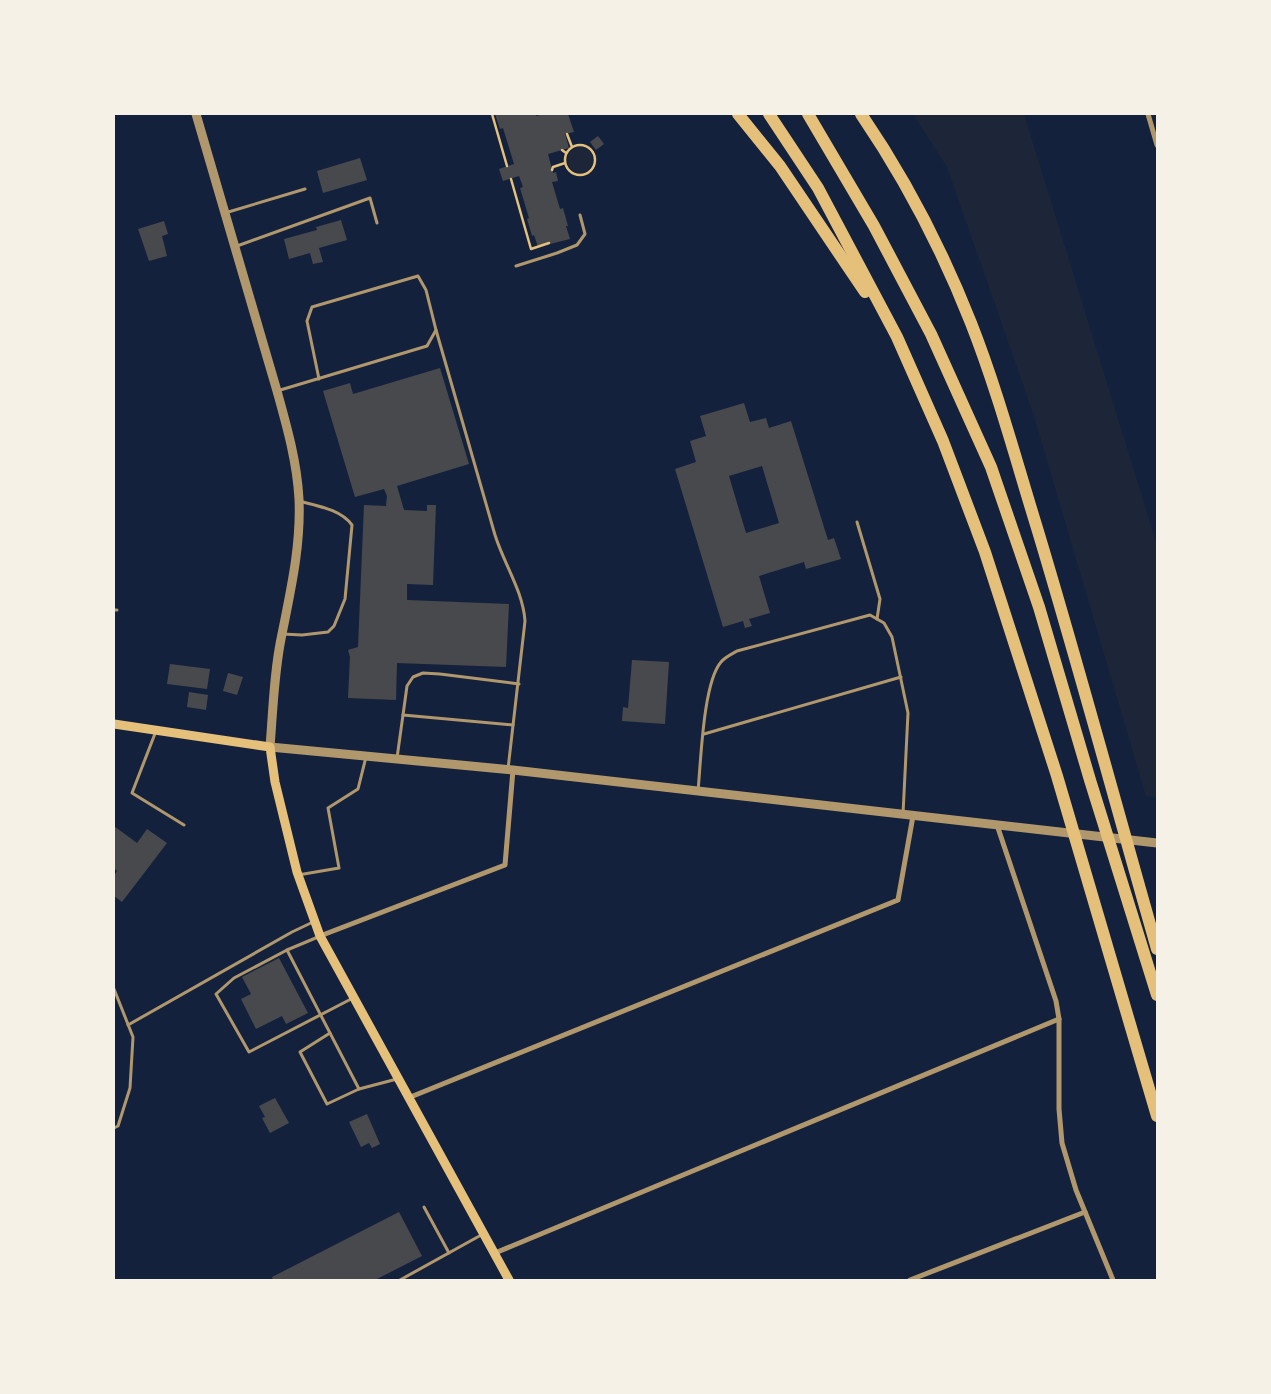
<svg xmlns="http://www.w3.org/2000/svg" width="1271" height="1394" viewBox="0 0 1271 1394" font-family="Jost,sans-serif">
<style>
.green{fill:#1d2539}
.building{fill:#48494c;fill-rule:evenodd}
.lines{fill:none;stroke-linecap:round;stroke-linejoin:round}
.path{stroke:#e5c07b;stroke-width:2.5}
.service{stroke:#b1986c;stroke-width:3}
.minor{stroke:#b1986c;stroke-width:5}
.tertiary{stroke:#b1986c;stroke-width:9}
.secondary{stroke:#e5c07b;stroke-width:9}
.motorway{stroke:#e5c07b;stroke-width:12}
</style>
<rect width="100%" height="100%" fill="#14213d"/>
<!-- green -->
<g class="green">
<path d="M913 114H1024L1157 545V798L1146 796 1033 413 947 167Z"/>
<circle cx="580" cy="160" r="13"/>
</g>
<!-- building -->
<g class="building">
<path d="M495 114H536V116L544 114H568L574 132 565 134 569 148 548 154 553 173 556 172 558 181 552 182 560 209 563 208 568 226H566L570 239 538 247 534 235 532 236 527 219 529 218 520 188 523 187 519 176 503 181 499 169 514 164 503 128 500 129Z"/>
<path d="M598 136 604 144 596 150 590 142Z"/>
<path d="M360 158 367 180 323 193 317 171Z"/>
<path d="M341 220 347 240 319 248 323 262 313 264 310 253 289 259 284 239 317 230 316 227Z"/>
<path d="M164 221 168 234 162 236 167 256 149 261 138 229Z"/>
<path d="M440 368 469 464 397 486 404 510 427 511V505H436L433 585 407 584V600L509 604 506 667 397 663 396 700 348 698 350 657 348 650 358 647 364 505 386 506 387 496 384 489 355 497 323 391 350 383 353 394Z"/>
<path d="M744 403 750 422 766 418 769 428 791 421 828 540 834 538 841 559 806 569 804 562 759 576 770 613 749 619 752 626 745 628 743 621 723 627 675 469 696 462 690 441 706 436 700 416ZM762 466 779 523 746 533 729 476Z"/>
<path d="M632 660 669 662 665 724 622 721 623 707 628 708Z"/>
<path d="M170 664 210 669 207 689 167 684Z"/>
<path d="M228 673 243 677 237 695 223 691Z"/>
<path d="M189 692 208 695 206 710 187 707Z"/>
<path d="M114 826 137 843 147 829 167 843 122 902 114 896V876L117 871 114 868Z"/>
<path d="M279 958 308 1013 286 1024 282 1016 256 1029 241 999 251 994 242 977Z"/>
<path d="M275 1098 289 1123 270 1133 262 1118 265 1117 259 1106Z"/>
<path d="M367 1114 380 1144 372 1148 369 1143 361 1147 349 1122Z"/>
<path d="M399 1212 422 1256 375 1280H273L272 1277Z"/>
</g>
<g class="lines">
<!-- path -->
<g class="path">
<path d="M492 114 507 166"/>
<path d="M567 134 572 147"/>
<circle cx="580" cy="160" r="15"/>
<path d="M562 150 566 153"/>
<path d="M552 170 553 167 565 163"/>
<path d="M511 179 531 249 549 243"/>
</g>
<!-- service -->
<g class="service">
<path d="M225 213 305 189"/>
<path d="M237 246 370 198 377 223"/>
<path d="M516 266 557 253 577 245 585 234 580 215"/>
<path d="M436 330C456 398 475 467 495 535 504 564 523 591 525 621L508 769"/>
<path d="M277 391 427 346 436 330 426 290 418 276 312 307 307 321 319 379"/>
<path d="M857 522 880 599 877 619"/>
<path d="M114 610H117"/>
<path d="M283 634 302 635 328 632 334 626 345 599 352 525C340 509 317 506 299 501"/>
<path d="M403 715 407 686 413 677 423 673 440 674 519 684"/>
<path d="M156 731 132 793 184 825"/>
<path d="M704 734 901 677"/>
<path d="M397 758 403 715 513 725"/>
<path d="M698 791C701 761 703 683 721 662 725 657 732 654 737 651L870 615 884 623 892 637 908 713 903 814"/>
<path d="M298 875 339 868 328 808 358 789 366 757"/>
<path d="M318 937 287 950 234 978 216 994 249 1052 353 998"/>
<path d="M287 950 359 1089"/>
<path d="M114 989 133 1037 130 1088 118 1126 114 1128"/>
<path d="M128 1025 292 932 313 922"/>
<path d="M330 1033 300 1052 327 1104 359 1089 397 1079"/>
<path d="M424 1207 449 1253"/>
<path d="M400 1280 483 1234"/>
</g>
<!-- minor -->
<g class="minor">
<path d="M1148 114 1157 145"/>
<path d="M997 825 1056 1001 1059 1019V1109L1062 1143 1076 1190 1113 1280"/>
<path d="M320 936 505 865 513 770"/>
<path d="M408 1098 898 900 913 816"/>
<path d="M495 1253 1059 1019"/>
<path d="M910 1280 1085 1212"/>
</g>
<!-- tertiary -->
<path class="tertiary" d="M196 114 277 391C287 427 297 462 299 499 301 545 291 589 282 634 274 671 273 710 270 747L513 770 1157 843"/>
<!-- secondary -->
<path class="secondary" d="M114 724 270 747 275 782 297 872 320 936 509 1280"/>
<!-- motorway -->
<g class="motorway">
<path d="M738 114 780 166 865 292"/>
<path d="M769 114 818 188 897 337 943 441 985 552 1057 776 1157 1116"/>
<path d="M808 114 874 226 931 334 991 467 1039 607 1090 780 1157 995"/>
<path d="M861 114C904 177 943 252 971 323 997 389 1016 460 1037 528 1079 667 1117 809 1157 949"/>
</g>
</g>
<!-- border -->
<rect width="1271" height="1394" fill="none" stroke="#f6f1e7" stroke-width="230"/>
</svg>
